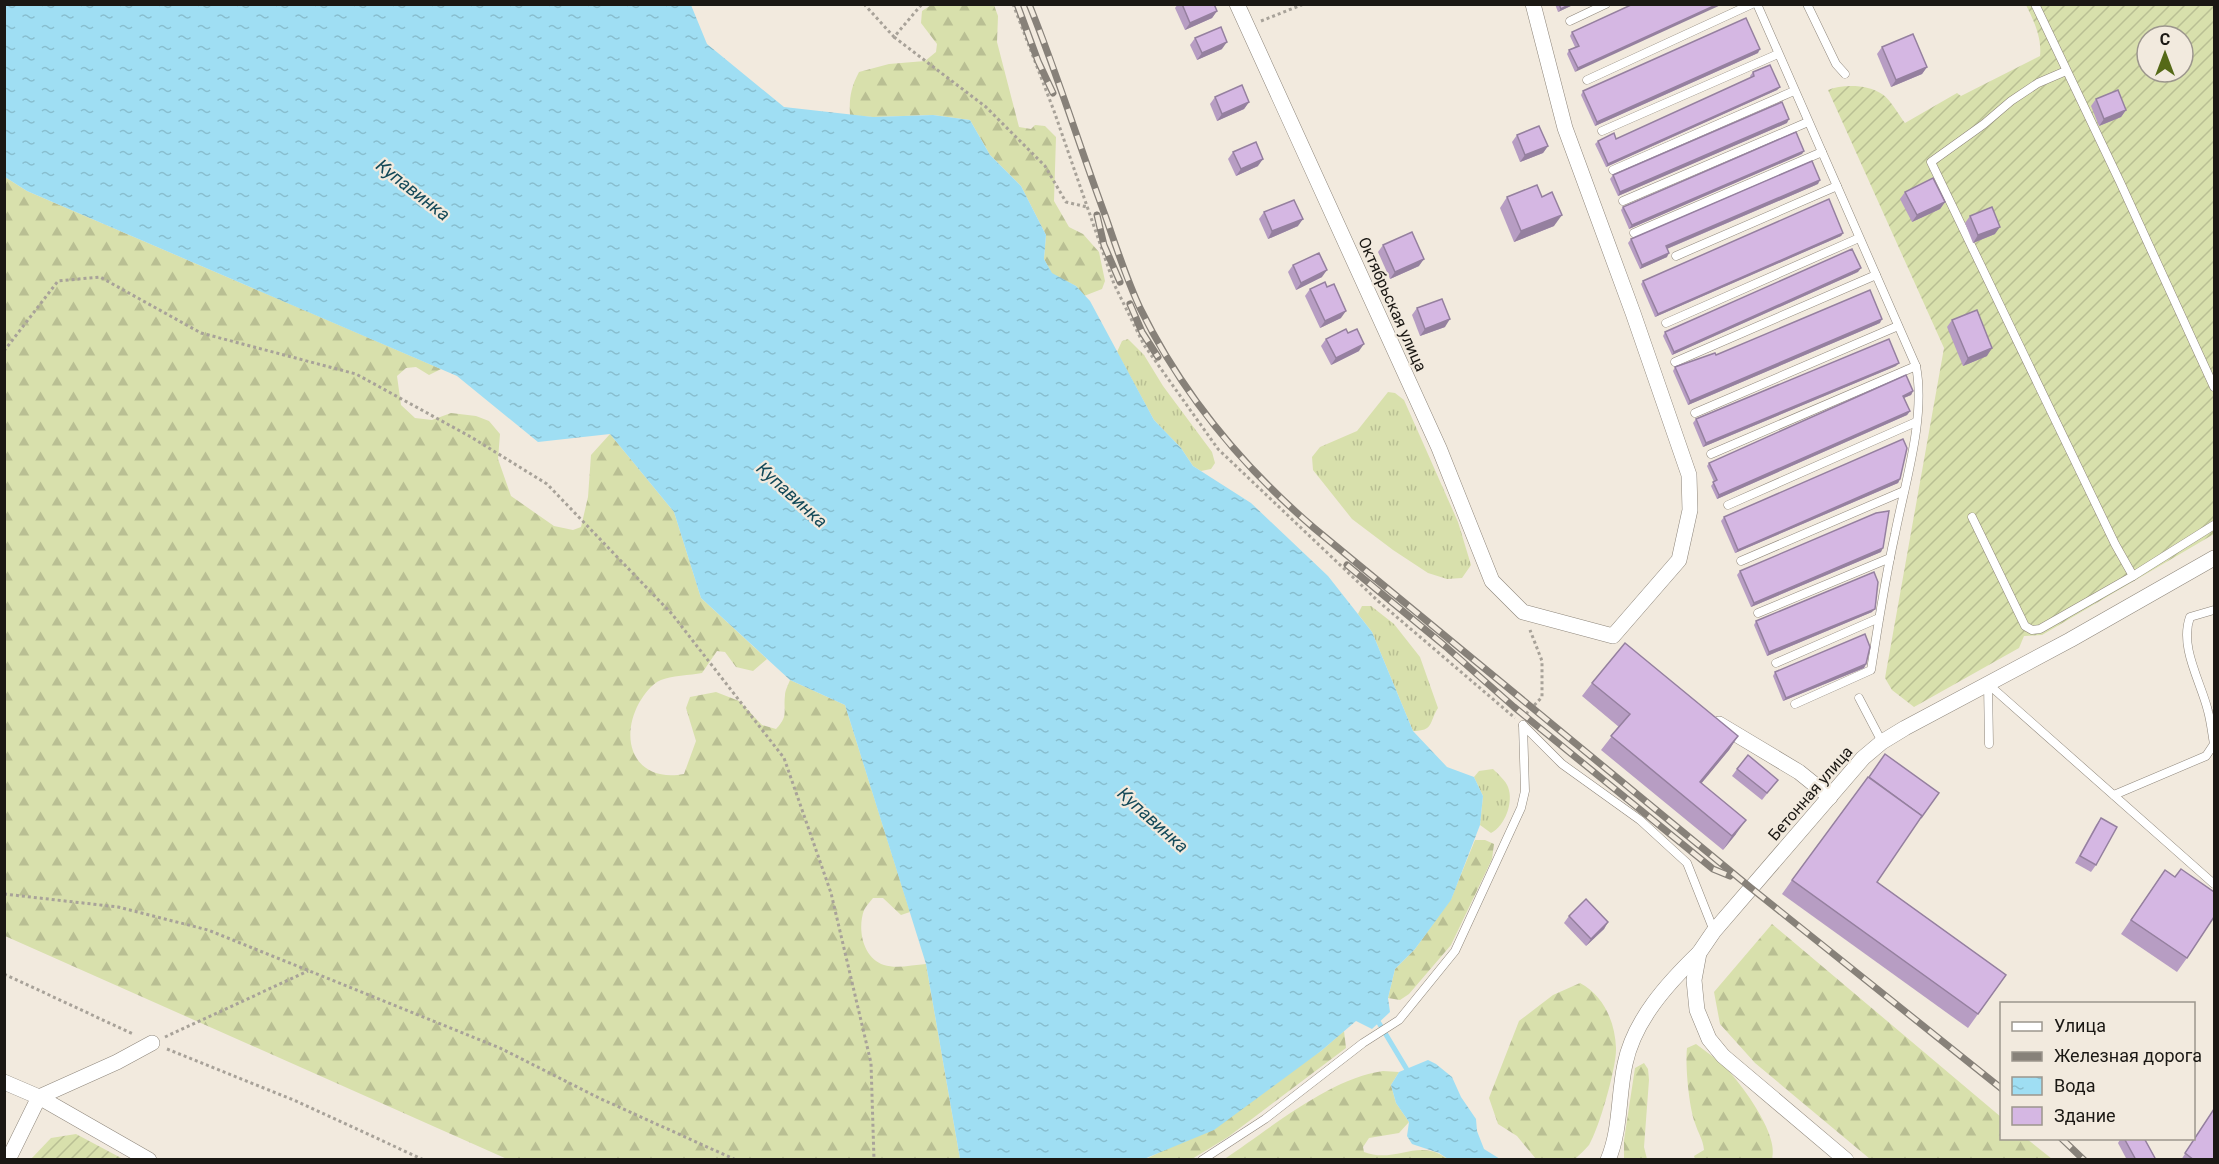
<svg xmlns="http://www.w3.org/2000/svg" width="2219" height="1164" viewBox="0 0 2219 1164" font-family="Roboto,sans-serif">
<style>
.grass{fill:url(#grass-tufts)}
.forest{fill:url(#forest-firs)}
.garden{fill:url(#garden-furrows);fill-rule:evenodd}
.water{fill:url(#water-ripples)}
.lines{fill:none;stroke-linecap:round;stroke-linejoin:round}
.stream{stroke:#9fdef3;stroke-width:5}
.service-casing{stroke:#8e867b;stroke-width:9}
.minor-casing{stroke:#8e867b;stroke-width:16}
.path{stroke:#a8a299;stroke-width:3;stroke-dasharray:3 3;stroke-linecap:butt}
.service{stroke:#fff;stroke-width:8}
.minor{stroke:#fff;stroke-width:15}
.rail-casing{stroke:#878179;stroke-width:7}
.rail{stroke:#f2eade;stroke-width:4.5;stroke-dasharray:14;stroke-linecap:butt}
.wall{fill:#b79dc3}
.shaded-wall{fill:#95809f}
.building{fill:#d5b7e3;stroke:#95809f;stroke-width:1.5}
.labels{text-anchor:middle;stroke-width:4.5;stroke-linejoin:round;paint-order:stroke}
.street-label{font-size:16px;fill:#1b1814;stroke:#f2eade}
.water-label{font-size:18px;font-style:italic;fill:#144958;stroke:#f2eade}
</style>
<defs>
<pattern id="grass-tufts" width="24" height="20" patternUnits="userSpaceOnUse" patternTransform="scale(1.5)"><rect width="24" height="20" fill="#d8e0ac"/><path d="M3 7l-1-3M5 7V3M7 7l1-3M15 17l-1-3M17 17v-4M19 17l1-3" fill="none" stroke="#b9bf93"/></pattern>
<pattern id="forest-firs" width="22" height="20" patternUnits="userSpaceOnUse" patternTransform="scale(1.5)"><rect width="22" height="20" fill="#d8e0ac"/><path d="M5 1l3.5 6h-7zM16 11l3.5 6h-7z" fill="#b9bf93"/></pattern>
<pattern id="garden-furrows" width="10" height="10" patternUnits="userSpaceOnUse" patternTransform="scale(1.5)"><rect width="10" height="10" fill="#d8e0ac"/><path d="M-1 1l2-2M0 10L10 0M9 11l2-2" fill="none" stroke="#b9bf93"/></pattern>
<pattern id="water-ripples" width="26" height="14" patternUnits="userSpaceOnUse" patternTransform="scale(1.5)"><rect width="26" height="14" fill="#9fdef3"/><path d="M2 4q2-2 4 0t4 0M15 11q2-2 4 0t4 0" fill="none" stroke="#88becf"/></pattern>
</defs>
<rect width="100%" height="100%" fill="#f2eade"/>
<!-- grass -->
<g class="grass">
<path d="M1128 339 1144 355 1163 386 1212 452 1215 463 1211 469 1201 471 1193 466 1181 448 1154 420 1117 352 1122 341Z"/>
<path d="M1388 392 1395 393 1404 400 1458 522 1471 565 1462 578 1447 579 1428 573 1393 550 1352 519 1313 470 1312 457 1320 447 1357 431Z"/>
<path d="M1362 606H1371L1394 624 1420 657 1438 708C1429 722 1434 731 1413 731L1372 632 1358 614Z"/>
<path d="M1493 769C1498 774 1506 781 1508 787 1514 802 1505 826 1491 833L1480 825 1483 796 1474 777 1479 771Z"/>
</g>
<!-- forest -->
<g class="forest">
<path d="M931 5H994L998 16 997 42 1019 127 1031 129 1035 125 1045 126 1056 137 1054 201 1069 227 1083 234 1099 252 1105 281 1102 289 1084 296 1076 286 1052 274 1044 259 1046 235 1021 186 990 155 970 120 933 115 873 117 850 115C849 98 851 87 859 72L889 64 925 61 936 52 937 44 921 23 922 11Z"/>
<path d="M5 177 27 191 441 369 429 375 416 367 406 368 397 376 401 405 415 418 432 420 451 413 476 416 489 421 500 434 498 459 511 496 554 526 573 530 581 527 588 497 591 455 610 434 674 512 701 598 767 659 753 671 736 667 725 652 717 651 702 673C691 675 670 676 661 680 651 684 644 695 639 703 618 742 636 783 684 774L696 741 686 708 690 697 716 692 739 701 762 725 776 729C789 715 783 712 785 695 785 691 788 685 790 680L845 705 910 912 901 915 883 898H873C870 902 866 906 864 910 857 930 863 958 884 965 896 969 913 965 926 964L960 1159H507L5 936Z"/>
<path d="M1475 840H1485L1494 844 1492 859 1451 945 1409 994 1400 1000 1388 998 1395 969 1415 949 1451 899Z"/>
<path d="M1772 924 2001 1117 2002 1138 2027 1139 2052 1159H1870L1755 1063 1720 1024 1714 992Z"/>
<path d="M1580 983C1603 995 1615 1021 1616 1048 1617 1066 1599 1129 1589 1145 1585 1150 1580 1154 1576 1158L1536 1159 1517 1136 1498 1124 1489 1098 1519 1021 1553 995Z"/>
<path d="M1344 1031 1346 1048 1228 1137 1192 1159 1144 1160 1160 1152 1321 1051Z"/>
<path d="M1696 1044C1705 1051 1714 1057 1722 1064 1740 1081 1780 1135 1772 1159H1695L1694 1156 1704 1150C1703 1139 1698 1133 1695 1123 1689 1107 1685 1065 1687 1048Z"/>
<path d="M1644 1063 1648 1069 1649 1080 1644 1147 1647 1159H1624V1140L1635 1068Z"/>
<path d="M1383 1071 1399 1072 1391 1085 1396 1103 1409 1122 1399 1133 1369 1138 1363 1147 1364 1152C1389 1162 1410 1146 1431 1151 1437 1152 1443 1156 1448 1159L1223 1160C1268 1130 1330 1078 1383 1071Z"/>
</g>
<!-- garden -->
<g class="garden">
<path d="M2026 5H2214V534L2042 635 2024 636 2019 648 1914 707 1892 690 1885 678 1944 348 1828 90C1842 84 1868 84 1882 94 1891 100 1898 114 1905 123L1957 93 1961 96 2040 56C2042 38 2034 21 2026 5ZM2147 36H2183V72H2147Z"/>
<path d="M76 1134 123 1159H31L51 1138Z"/>
</g>
<!-- water -->
<g class="water">
<path d="M5 4 691 5 707 44 784 107 873 117 933 115 970 120 990 155 1021 186 1046 235 1044 259 1052 273 1076 286 1090 301 1154 420 1181 448 1193 466 1251 503 1328 576 1372 632 1413 731 1447 767 1474 777 1483 796 1480 825 1451 900 1415 949 1395 969 1388 998 1390 1012 1372 1029 1356 1021 1321 1051 1214 1130 1144 1159H960L926 964 845 705 790 680 701 598 674 512 610 434 538 442 457 376 27 191 5 177Z"/>
<path d="M1428 1060 1436 1064 1452 1077 1461 1097 1476 1119 1477 1131 1484 1149 1500 1159H1448L1439 1153 1412 1144 1407 1136 1409 1122 1396 1103 1391 1085 1399 1072Z"/>
</g>
<g class="lines">
<!-- stream -->
<path class="stream" d="M1379 1023 1409 1073"/>
<defs>
<g id="service">
<path d="M1757 4 1916 366C1926 417 1905 483 1895 534 1885 579 1878 625 1871 670L1795 704"/>
<path d="M1807 4 1836 64 1845 74"/>
<path d="M2035 4 2120 182 2214 387"/>
<path d="M1570 21 1606 4"/>
<path d="M2066 71 2038 83 2011 101 1984 124 1931 162 2115 544 2133 576"/>
<path d="M1587 80 1752 4"/>
<path d="M1602 131 1778 54"/>
<path d="M1613 170 1794 91"/>
<path d="M1623 201 1808 122"/>
<path d="M1634 233 1822 152"/>
<path d="M1676 256 1837 186"/>
<path d="M1666 323 1859 238"/>
<path d="M1675 362 1876 275"/>
<path d="M1695 413 1898 326"/>
<path d="M1711 454 1916 366"/>
<path d="M1728 505 1916 422"/>
<path d="M1972 517 2025 626 2032 630 2040 629 2133 576 2214 525"/>
<path d="M1741 561 1904 491"/>
<path d="M1758 613 1890 558"/>
<path d="M1776 663 1879 618"/>
<path d="M1988 684 2214 884"/>
<path d="M1988 684 1989 744"/>
<path d="M1859 698 1882 742"/>
<path d="M1523 725 1562 764 1640 820 1687 863 1714 931"/>
<path d="M2114 795 2206 756 2214 744C2212 733 2211 722 2208 711 2201 682 2179 647 2190 617L2214 610"/>
<path d="M1202 1160 1265 1119 1363 1043 1399 1020 1455 951 1521 808 1525 791 1523 725"/>
</g>
<g id="minor">
<path d="M1237 4 1439 448 1492 581 1523 612 1613 636 1679 560 1690 510 1689 475 1633 313 1565 128 1533 4"/>
<path d="M1719 724 1799 772 1830 797"/>
<path d="M4 1082 39 1097 149 1160"/>
<path d="M8 1160 39 1097 117 1062 152 1043"/>
<path d="M1608 1160C1621 1129 1618 1096 1625 1064 1634 1020 1668 983 1699 953"/>
<path d="M1846 1160 1723 1056 1709 1039 1697 1010 1694 980 1699 953 1714 931 1863 758 1882 742 1905 728 2070 640 2214 558"/>
</g>
</defs>
<!-- service casing -->
<use href="#service" class="service-casing"/>
<!-- minor casing -->
<use href="#minor" class="minor-casing"/>
<!-- path -->
<g class="path">
<path d="M864 4 894 37 922 4"/>
<path d="M1013 4 1054 111 1114 284 1144 345 1218 449 1378 601 1515 718"/>
<path d="M1261 21 1304 4"/>
<path d="M894 37 986 107 1045 166 1066 202 1087 207"/>
<path d="M4 351 58 281 100 277 201 333 356 374 471 437 547 484 672 614 784 758 831 893 871 1063 874 1160"/>
<path d="M1526 714 1542 697V661L1530 630"/>
<path d="M4 894 118 907 208 930 500 1048 599 1098 736 1160"/>
<path d="M4 974 133 1034"/>
<path d="M165 1037 308 971"/>
<path d="M167 1049 296 1101 424 1160"/>
</g>
<!-- service -->
<use href="#service" class="service"/>
<!-- minor -->
<use href="#minor" class="minor"/>
<defs>
<g id="rail">
<path d="M1017 4 1038 61 1053 93"/>
<path d="M1029 4C1057 73 1079 145 1105 215 1116 246 1126 278 1140 308 1182 394 1242 466 1314 528L1751 888 2002 1089"/>
<path d="M1097 215 1104 245 1120 282"/>
<path d="M1130 304 1142 332 1158 357"/>
<path d="M1347 565 1445 646 1514 707 1713 869 1730 876"/>
<path d="M2061 1138 2084 1160"/>
</g>
</defs>
<!-- rail casing -->
<use href="#rail" class="rail-casing"/>
<!-- rail -->
<use href="#rail" class="rail"/>
</g>
<!-- wall -->
<g class="wall">
<path d="M1178 4H1214L1217 11 1212 18 1185 30 1175 8Z"/>
<path d="M1555 4H1575L1558 12Z"/>
<path d="M1633 4 1575 72 1567 54 1569 50 1575 47 1570 36 1572 32Z"/>
<path d="M1195 38 1222 49 1197 60 1190 45Z"/>
<path d="M1882 47 1927 67 1922 74 1891 87 1877 54Z"/>
<path d="M1758 53 1595 126 1581 95 1583 91Z"/>
<path d="M1753 72 1780 87 1777 90 1606 167 1595 144 1598 141 1616 139 1751 78 1750 76Z"/>
<path d="M1215 97 1249 102 1244 109 1217 121 1210 104Z"/>
<path d="M2096 99 2126 110 2121 117 2099 126 2091 106Z"/>
<path d="M1787 123 1618 196 1610 179 1613 175Z"/>
<path d="M1517 135 1548 146 1543 153 1520 162 1512 142Z"/>
<path d="M1233 152 1258 166 1236 176 1228 159Z"/>
<path d="M1802 154 1629 229 1621 210 1623 207Z"/>
<path d="M1818 184 1667 249V257L1640 269 1628 243 1631 239Z"/>
<path d="M1905 192 1945 202 1940 209 1912 222 1900 199Z"/>
<path d="M1507 197 1554 226 1514 242 1500 208Z"/>
<path d="M1264 212 1298 226 1268 239 1259 219Z"/>
<path d="M1970 216 1995 234 1973 243 1965 223Z"/>
<path d="M1843 233 1841 236 1655 317 1641 284 1643 281Z"/>
<path d="M1383 245 1419 266 1390 279 1378 252Z"/>
<path d="M1293 265 1322 277 1296 290 1288 272Z"/>
<path d="M1858 272 1672 355 1663 336 1665 332Z"/>
<path d="M1310 289 1341 318 1320 328 1305 296Z"/>
<path d="M1417 308 1445 327 1420 336 1412 315Z"/>
<path d="M1952 320 1987 356 1963 366 1947 327Z"/>
<path d="M1880 323 1688 405 1673 371 1675 367 1716 355Z"/>
<path d="M1326 339 1359 351 1331 365 1321 346Z"/>
<path d="M1896 366 1703 447 1693 423 1696 419Z"/>
<path d="M1913 391 1911 395 1904 398 1910 411 1907 415 1717 499 1711 486 1714 482 1707 466 1709 463Z"/>
<path d="M1900 479 1898 483 1735 553 1721 521 1724 517Z"/>
<path d="M1881 552 1751 607 1737 575 1740 571Z"/>
<path d="M1872 612 1767 656 1754 625 1756 621Z"/>
<path d="M1866 664 1864 668 1783 701 1773 676 1775 672Z"/>
<path d="M1592 683 1738 736 1729 750 1701 783 1736 834 1723 850 1601 750 1619 727 1582 696Z"/>
<path d="M1737 769 1778 780 1762 800 1732 776Z"/>
<path d="M2101 818 2096 865 2091 872 2075 863 2096 825Z"/>
<path d="M2165 870 2175 877 2187 958 2177 972 2121 934Z"/>
<path d="M1792 880 1877 882 2006 975 1968 1028 1782 894Z"/>
<path d="M1569 916 1608 922 1604 929 1586 946 1564 923Z"/>
<path d="M2214 1109V1160H2181Z"/>
<path d="M2121 1138H2144L2156 1160H2127L2118 1143Z"/>
</g>
<!-- shaded-wall -->
<g class="shaded-wall">
<path d="M1570 4H1575L1558 12 1561 9Z"/>
<path d="M1718 4H1723L1575 72 1578 68Z"/>
<path d="M1217 11 1212 18 1185 30 1190 23Z"/>
<path d="M1227 42 1222 49 1197 60 1202 53Z"/>
<path d="M1760 49 1758 53 1595 126 1597 122Z"/>
<path d="M1927 67 1922 74 1891 87 1896 80Z"/>
<path d="M1780 87 1777 90 1606 167 1608 164Z"/>
<path d="M1249 102 1244 109 1217 121 1222 114Z"/>
<path d="M2126 110 2121 117 2099 126 2104 119Z"/>
<path d="M1789 119 1787 123 1618 196 1620 192Z"/>
<path d="M1548 146 1543 153 1520 162 1525 155Z"/>
<path d="M1804 151 1802 154 1629 229 1632 225Z"/>
<path d="M1263 159 1258 166 1236 176 1241 169Z"/>
<path d="M1820 180 1818 184 1664 250 1666 246Z"/>
<path d="M1945 202 1940 209 1912 222 1917 215Z"/>
<path d="M1562 215 1554 226 1514 242 1521 231Z"/>
<path d="M1303 219 1298 226 1268 239 1272 231Z"/>
<path d="M2000 227 1995 234 1973 243 1978 235Z"/>
<path d="M1843 233 1841 236 1655 317 1658 314Z"/>
<path d="M1669 253 1667 257 1640 269 1642 265Z"/>
<path d="M1424 259 1419 266 1390 279 1395 272Z"/>
<path d="M1861 268 1858 272 1672 355 1674 352Z"/>
<path d="M1327 270 1322 277 1296 290 1301 283Z"/>
<path d="M1346 311 1341 318 1320 328 1325 321Z"/>
<path d="M1450 319 1445 327 1420 336 1425 329Z"/>
<path d="M1882 319 1880 323 1688 405 1690 401Z"/>
<path d="M1364 344 1359 351 1331 365 1336 358Z"/>
<path d="M1992 348 1987 356 1963 366 1968 358Z"/>
<path d="M1899 363 1896 366 1703 447 1706 443Z"/>
<path d="M1913 391 1911 395 1901 399 1903 396Z"/>
<path d="M1910 411 1907 415 1717 499 1719 495Z"/>
<path d="M1900 479 1898 483 1735 553 1738 550Z"/>
<path d="M1883 548 1881 552 1751 607 1754 603Z"/>
<path d="M1875 609 1872 612 1767 656 1769 652Z"/>
<path d="M1866 664 1864 668 1783 701 1786 698Z"/>
<path d="M1738 736 1729 750 1691 796 1700 782Z"/>
<path d="M1746 820 1736 834 1723 850 1732 836Z"/>
<path d="M1608 922 1604 929 1586 946 1591 939Z"/>
</g>
<!-- building -->
<g class="building">
<path d="M1182 4H1214L1217 11 1190 23Z"/>
<path d="M1559 4H1570L1561 9Z"/>
<path d="M1633 4H1718L1578 68 1569 50 1579 46 1572 32Z"/>
<path d="M1746 18 1760 49 1597 122 1583 91Z"/>
<path d="M1221 27 1227 42 1202 53 1195 38Z"/>
<path d="M1913 34 1927 67 1896 80 1882 47Z"/>
<path d="M1770 65 1780 87 1608 164 1598 141 1614 133 1616 139 1754 76 1753 72Z"/>
<path d="M1242 85 1249 102 1222 114 1215 97Z"/>
<path d="M2118 90 2126 110 2104 119 2096 99Z"/>
<path d="M1782 102 1789 119 1620 192 1613 175Z"/>
<path d="M1539 126 1548 146 1525 155 1517 135Z"/>
<path d="M1796 132 1804 151 1632 225 1623 207Z"/>
<path d="M1256 142 1263 159 1241 169 1233 152Z"/>
<path d="M1812 161 1820 180 1666 246 1669 253 1642 265 1631 239Z"/>
<path d="M1933 178 1945 202 1917 215 1905 192Z"/>
<path d="M1537 185 1542 197 1552 192 1562 215 1521 231 1507 197Z"/>
<path d="M1829 199 1843 233 1658 314 1643 281Z"/>
<path d="M1294 200 1303 219 1272 231 1264 212Z"/>
<path d="M1992 207 2000 227 1978 235 1970 216Z"/>
<path d="M1412 232 1424 259 1395 272 1383 245Z"/>
<path d="M1852 249 1861 268 1674 352 1665 332Z"/>
<path d="M1319 253 1327 270 1301 283 1293 265Z"/>
<path d="M1325 282 1327 287 1334 284 1346 311 1325 321 1310 289Z"/>
<path d="M1870 290 1882 319 1690 401 1675 367 1715 353 1716 355Z"/>
<path d="M1442 299 1450 319 1425 329 1417 308Z"/>
<path d="M1977 310 1992 348 1968 358 1952 320Z"/>
<path d="M1346 329 1348 333 1357 329 1364 344 1336 358 1326 339Z"/>
<path d="M1889 339 1899 363 1706 443 1696 419Z"/>
<path d="M1906 375 1913 391 1903 396 1910 411 1719 495 1713 482 1717 480 1709 463Z"/>
<path d="M1903 439 1907 448 1900 479 1738 550 1724 517Z"/>
<path d="M1889 511 1883 548 1754 603 1740 571 1876 513Z"/>
<path d="M1874 572 1878 582 1875 609 1769 652 1756 621Z"/>
<path d="M1865 634 1870 647 1866 664 1786 698 1775 672Z"/>
<path d="M1625 643 1738 736 1700 782 1746 820 1732 836 1611 736 1630 714 1592 683Z"/>
<path d="M1885 754 1939 793 1921 818 1922 816 1869 777Z"/>
<path d="M1748 755 1778 780 1767 793 1737 769Z"/>
<path d="M1868 777 1922 816 1877 882 2006 975 1978 1014 1792 880Z"/>
<path d="M2101 818 2117 827 2096 865 2080 856Z"/>
<path d="M2181 869 2214 892V917L2187 958 2131 920 2165 870 2175 877Z"/>
<path d="M1586 899 1608 922 1591 939 1569 916Z"/>
<path d="M2214 1109V1160H2194L2185 1153Z"/>
<path d="M2124 1138H2144L2156 1160H2136Z"/>
</g>
<g class="labels">
<!-- street labels -->
<g class="street-label">
<text transform="translate(1393 304) rotate(66)" y="6">Октябрьская улица</text>
<text transform="translate(1810 793) rotate(-49)" y="6">Бетонная улица</text>
</g>
<!-- water labels -->
<g class="water-label">
<text transform="translate(413 190) rotate(38)" y="6">Купавинка</text>
<text transform="translate(792 495) rotate(42)" y="6">Купавинка</text>
<text transform="translate(1153 820) rotate(42)" y="6">Купавинка</text>
</g>
</g>
<!-- border -->
<rect width="2219" height="1164" fill="none" stroke="#1b1814" stroke-width="12"/>
<!-- legend -->
<rect x="2000" y="1002" width="195" height="138" fill="#f2eade" stroke="#9c968d" stroke-width="1.5"/>
<rect x="2012" y="1022" width="30" height="9" fill="#ffffff" stroke="#9c968d" stroke-width="1.5"/>
<text x="2054" y="1032" font-size="18" fill="#1b1814">Улица</text>
<rect x="2012" y="1052" width="30" height="9" fill="#878179" stroke="#9c968d" stroke-width="1.5"/>
<text x="2054" y="1062" font-size="18" fill="#1b1814">Железная дорога</text>
<rect x="2012" y="1077" width="30" height="18" fill="url(#water-ripples)" stroke="#9c968d" stroke-width="1.5"/>
<text x="2054" y="1092" font-size="18" fill="#1b1814">Вода</text>
<rect x="2012" y="1107" width="30" height="18" fill="#d5b7e3" stroke="#9c968d" stroke-width="1.5"/>
<text x="2054" y="1122" font-size="18" fill="#1b1814">Здание</text>
<!-- north arrow -->
<g transform="translate(2165 54)"><circle r="28" fill="#f2eade" stroke="#9c968d" stroke-width="1.5"/>
<path d="M0-4.5L10 22L0 15L-10 22Z" fill="#556917"/>
<text y="-9" font-size="16" font-weight="bold" text-anchor="middle" fill="#1b1814">С</text>
</g>
</svg>
